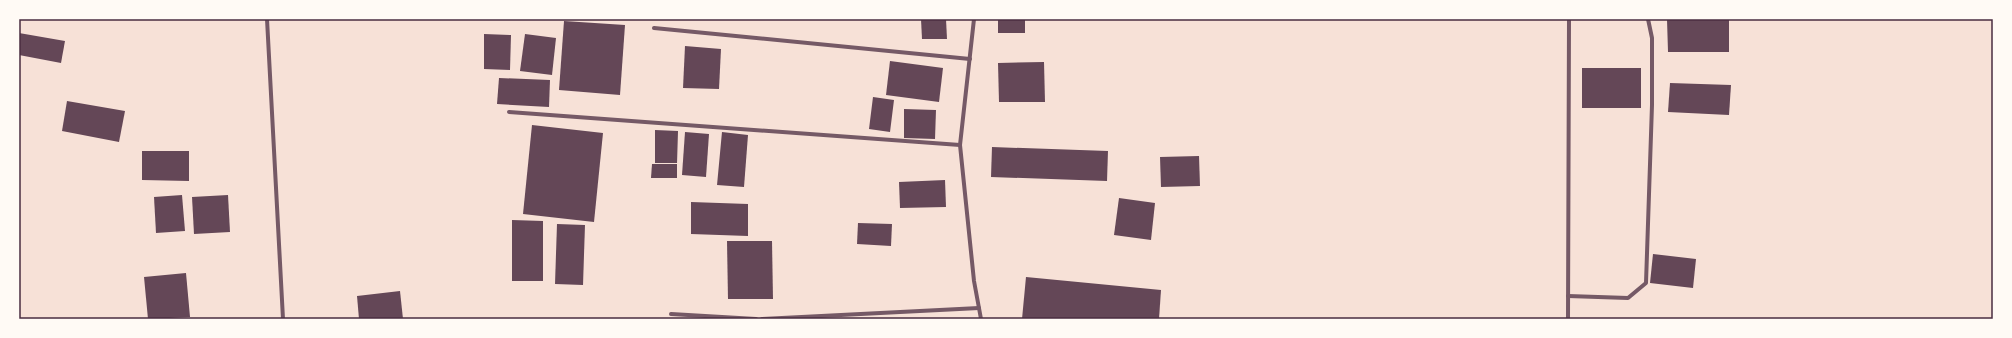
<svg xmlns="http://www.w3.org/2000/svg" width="2012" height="338" viewBox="0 0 2012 338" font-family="'Roboto Condensed',sans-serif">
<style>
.building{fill:#644757}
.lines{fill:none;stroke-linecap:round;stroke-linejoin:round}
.minor{stroke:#755966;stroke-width:4}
.neatline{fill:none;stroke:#4a2c40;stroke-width:1.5}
</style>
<rect width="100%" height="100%" fill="#f7e1d7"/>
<!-- building -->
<g class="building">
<path d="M921 19H946L947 39H922Z"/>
<rect x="998" y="19" width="27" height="14"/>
<path d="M1667 19H1729V52H1668Z"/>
<path d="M564 21 625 25 620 95 559 90Z"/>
<path d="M19 33 65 41 61 63 19 55Z"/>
<path d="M484 34 511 35 510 70 484 69Z"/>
<path d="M525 34 556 38 552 75 520 71Z"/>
<path d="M685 46 721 49 719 89 683 88Z"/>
<path d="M890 61 943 68 939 102 886 95Z"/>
<path d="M1044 62 1045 102H999L998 63Z"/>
<rect x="1582" y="68" width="59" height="40"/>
<path d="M499 78 550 80 549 107 497 104Z"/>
<path d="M1670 83 1731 85 1729 115 1668 112Z"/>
<path d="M873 97 894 100 890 132 869 129Z"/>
<path d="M67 101 125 111 119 142 62 131Z"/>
<path d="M904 109 936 110 935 139 904 138Z"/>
<path d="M532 125 603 133 594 222 523 214Z"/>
<path d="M655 130 678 131 677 163H655Z"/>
<path d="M685 132 709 134 706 177 682 175Z"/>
<path d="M722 132 748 135 744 187 717 185Z"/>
<path d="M992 147 1108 151 1107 181 991 177Z"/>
<path d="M142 151H189V181L142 180Z"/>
<path d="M1199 156 1200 186 1161 187 1160 157Z"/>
<path d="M652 164H677V178H651Z"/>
<path d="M945 180 946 207 900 208 899 182Z"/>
<path d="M182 195 185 231 156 233 154 197Z"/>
<path d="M228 195 230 232 194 234 192 197Z"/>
<path d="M1119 198 1155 203 1151 240 1114 235Z"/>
<path d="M691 202 748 204V236L691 234Z"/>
<path d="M512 220 543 221V281H512Z"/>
<path d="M858 223 892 224 891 246 857 244Z"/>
<path d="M557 224 585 225 583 285 555 284Z"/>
<path d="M727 241H772L773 299H728Z"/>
<path d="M1653 254 1696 259 1693 288 1650 283Z"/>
<path d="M186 273 190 317 148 319 144 277Z"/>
<path d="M1026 277 1161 290 1159 319H1022Z"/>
<path d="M400 291 403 319H359L357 296Z"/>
</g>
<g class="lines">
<!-- minor -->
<g class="minor">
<path d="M267 19 283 319"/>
<path d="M974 19 960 145 974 281 981 319"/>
<path d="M654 28 970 59"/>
<path d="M509 112 960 145"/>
<path d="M1568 296 1628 298 1646 283 1652 105V38L1648 19"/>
<path d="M671 314 756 319"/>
<path d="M762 319 979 308"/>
<path d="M1568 319 1569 19"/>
</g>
</g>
<!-- border -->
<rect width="2012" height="338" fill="none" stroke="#fffaf5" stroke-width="40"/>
<rect x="20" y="20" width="1972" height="298" class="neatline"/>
</svg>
